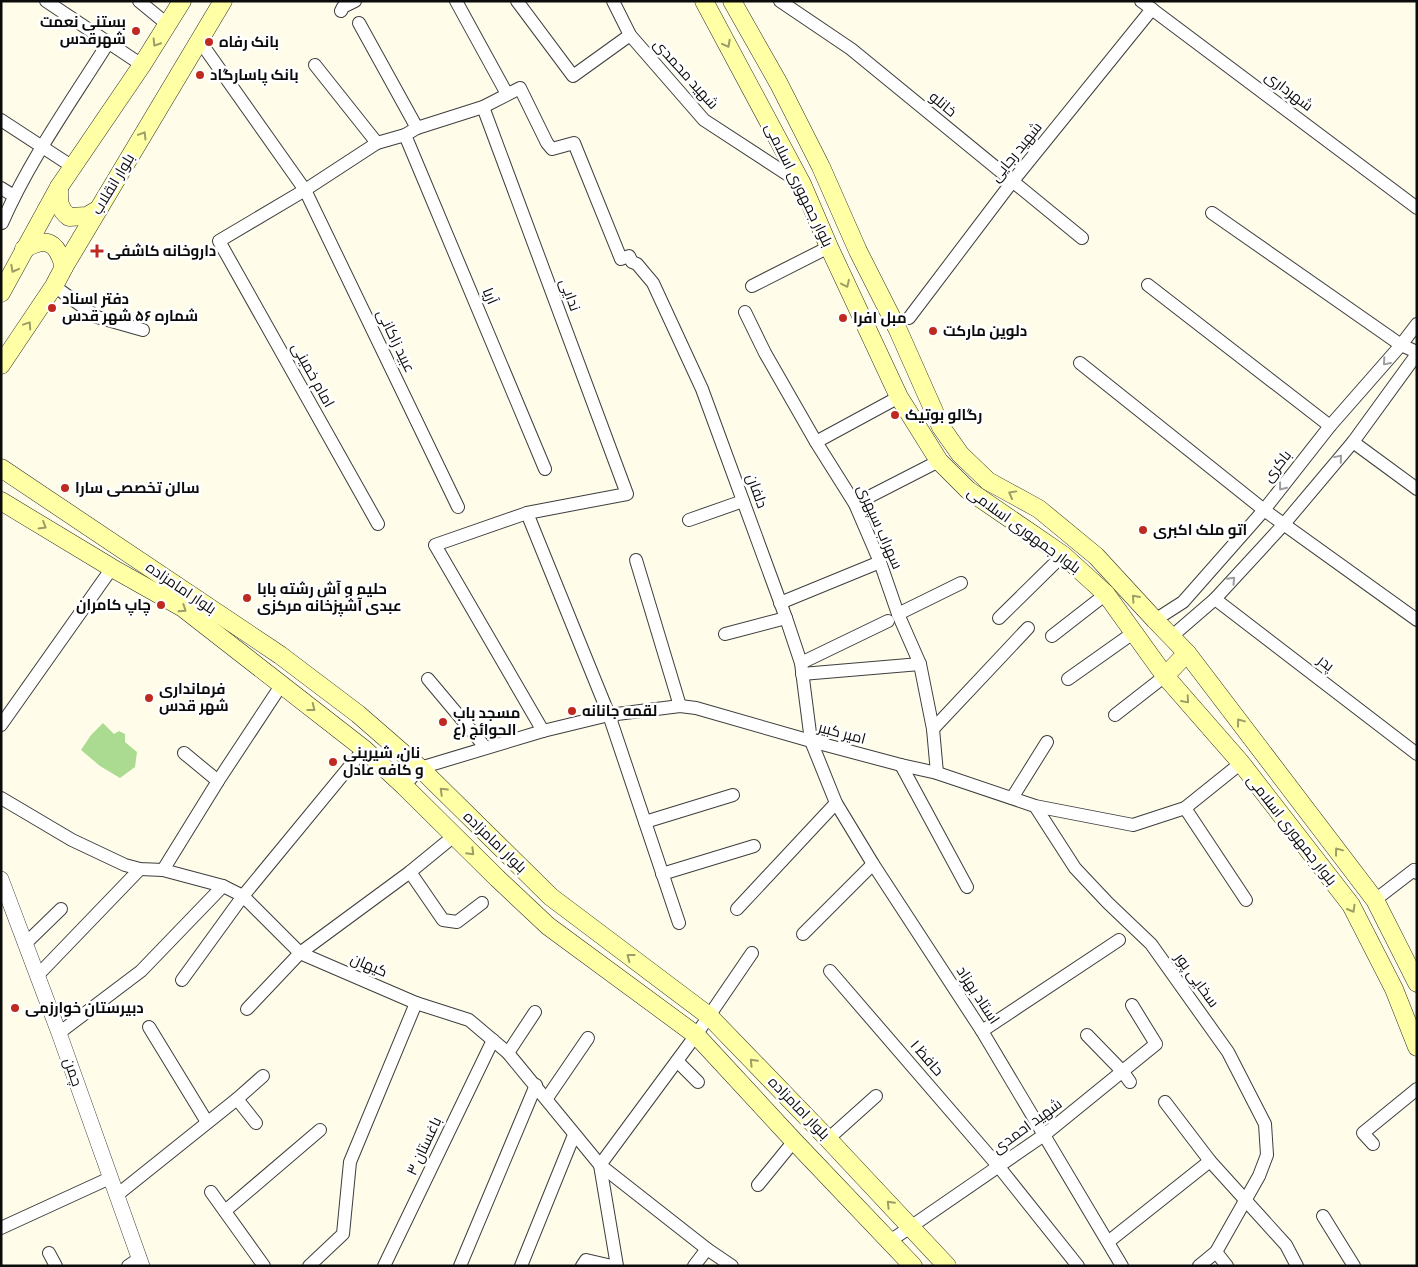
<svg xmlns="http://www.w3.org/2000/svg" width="1418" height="1267" viewBox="0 0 1418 1267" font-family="Georgia,Cairo,serif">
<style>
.forest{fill:#aadb91}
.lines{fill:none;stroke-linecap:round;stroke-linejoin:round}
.minor-casing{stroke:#3e3e3e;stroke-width:14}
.tertiary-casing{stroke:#3e3e3e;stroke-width:16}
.secondary-casing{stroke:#2d2d2d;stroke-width:19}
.minor{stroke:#fff;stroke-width:12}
.tertiary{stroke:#fff;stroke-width:15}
.secondary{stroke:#ffffa5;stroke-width:18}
.oneway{stroke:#9d9d67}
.oneway2{stroke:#9d9d9d}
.poi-dot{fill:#bf2a20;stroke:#fff;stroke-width:2}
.labels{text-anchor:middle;stroke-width:5;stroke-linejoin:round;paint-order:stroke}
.poi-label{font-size:15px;font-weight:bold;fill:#0b0b0b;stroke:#fff;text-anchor:start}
.street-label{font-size:15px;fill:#0b0b0b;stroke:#fff}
</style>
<rect width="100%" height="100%" fill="#fffdea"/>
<!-- forest -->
<path class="forest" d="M103 723 114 734 119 731 125 734V742L137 752 135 767 120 778 100 766 81 750 91 735Z"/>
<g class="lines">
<defs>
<g id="minor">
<path d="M46 1 142 65"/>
<path d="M139 1 167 24"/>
<path d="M456 1 507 94"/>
<path d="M517 1 573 76 630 35"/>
<path d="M613 1 630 35 704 120 802 184"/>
<path d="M780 1 851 49 1082 238"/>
<path d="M1141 1 1417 208"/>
<path d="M341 11 343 7 355 1"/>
<path d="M359 23 417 128"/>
<path d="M199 40 305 190 458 507"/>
<path d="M315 65 377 143"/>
<path d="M483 107 627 494 527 513 435 545 543 731"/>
<path d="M1 120 73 167"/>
<path d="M405 135 545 469"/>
<path d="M1 188 14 196"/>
<path d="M1212 213 1401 345 1417 352"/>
<path d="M2 223C30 159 71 102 108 43"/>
<path d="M1148 285 1330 426"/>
<path d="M54 286 97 317 143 330"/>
<path d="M752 286 829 247"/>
<path d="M745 312 765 353 816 442 855 504 880 562 898 614 920 664 933 729 937 773"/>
<path d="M909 318 1012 182 1152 9"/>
<path d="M1080 363 1264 510 1417 620"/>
<path d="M816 442 899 397"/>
<path d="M1353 442 1417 489"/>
<path d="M855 504 939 461"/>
<path d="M527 513 609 715 679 923"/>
<path d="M689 520 743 501"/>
<path d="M378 524 219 241 305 190 377 143 405 135 417 128 483 107 520 88 547 143 552 149 574 143 621 259 629 256 632 262 637 264 653 283 702 389 786 618 801 663 811 741 836 803 873 864 982 1031 1122 1266"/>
<path d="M636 560 680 706"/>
<path d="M1215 599 1417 754"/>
<path d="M780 603 880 562"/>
<path d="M898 614 961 583"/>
<path d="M999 618 1063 555"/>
<path d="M1155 620 1183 602 1264 510 1330 426 1401 345 1417 324"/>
<path d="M725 634 786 618"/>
<path d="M1052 636 1106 594"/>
<path d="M1171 637 1215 599 1284 524 1353 442 1417 354"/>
<path d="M801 663 888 621"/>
<path d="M802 674 920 664"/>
<path d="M428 679 485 747"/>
<path d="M1068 679 1133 633"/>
<path d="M1115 715 1165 676"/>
<path d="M1 725 112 568"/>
<path d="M933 729 1028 628"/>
<path d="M184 753 218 781"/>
<path d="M901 765 967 887"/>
<path d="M404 786 420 768 543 731 609 715 680 706 696 708 811 741 901 765 937 773 1035 806 1133 825 1185 808 1241 763"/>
<path d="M1 798 72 840 125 865 140 869 163 870 223 886 243 896 300 953 416 1003 469 1020 508 1053 600 1165 707 1249 732 1266"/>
<path d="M1012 798 1047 742"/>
<path d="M1035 806 1075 868 1108 903 1151 944 1228 1052 1265 1124 1267 1155 1259 1176 1216 1252 1199 1266"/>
<path d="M1185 808 1246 900"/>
<path d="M645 822 733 795"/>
<path d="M163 870 218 781 282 684"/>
<path d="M410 872 443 920 457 922 482 903"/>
<path d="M662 874 754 846"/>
<path d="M1375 900 1414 870 1417 873"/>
<path d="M737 909 836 803"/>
<path d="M803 934 873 864"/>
<path d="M26 943 61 909"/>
<path d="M830 971 999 1167 1078 1266"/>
<path d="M37 976 140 869"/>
<path d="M182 980 243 896 364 749"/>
<path d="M247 1009 300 953 410 872 454 836"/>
<path d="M149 1027 207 1122"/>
<path d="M982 1031 1119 940"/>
<path d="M59 1033 141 971 223 886"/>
<path d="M1087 1035 1123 1072 1130 1082"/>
<path d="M508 1053 535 1012"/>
<path d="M677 1061 698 1082"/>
<path d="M547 1098 588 1038"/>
<path d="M237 1099 256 1123"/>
<path d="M1165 1102 1210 1161 1286 1245 1297 1266"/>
<path d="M828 1139 876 1096"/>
<path d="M1373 1144 1363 1133 1417 1089"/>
<path d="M600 1165 696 1035 752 953"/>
<path d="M600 1165 617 1266"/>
<path d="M758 1185 794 1141"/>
<path d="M211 1192 264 1266"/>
<path d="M117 1195 237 1099 263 1076"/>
<path d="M225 1211 320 1130"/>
<path d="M1323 1216 1354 1266"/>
<path d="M1 1228 110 1178"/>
<path d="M890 1241 1044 1135 1156 1044 1132 1005"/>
<path d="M1108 1242 1210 1161"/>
<path d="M1216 1252 1227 1266"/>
<path d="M49 1253 56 1266"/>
<path d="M128 1266 140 1258"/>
<path d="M309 1266 343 1234 350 1162 416 1003"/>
<path d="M384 1266 493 1040"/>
<path d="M460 1266 536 1085"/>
<path d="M521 1266 574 1135"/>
<path d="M582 1266 586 1260 612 1266"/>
<path d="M694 1266 707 1249"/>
</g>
<path id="tertiary" d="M1 879 59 1033 142 1266"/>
<g id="secondary">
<path d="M704 1 802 184 829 247 899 397 939 461 968 490 1063 555 1106 594 1165 676 1241 763 1351 905 1394 989 1417 1047"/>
<path d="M732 1 779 84 821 167 858 251 898 330 941 427 960 454 988 481 1039 509 1096 556 1155 620 1187 653 1375 900 1417 983"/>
<path d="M59 187C59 200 58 209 69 217L87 216 99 209"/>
<path d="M24 249C47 236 57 242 64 267"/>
<path d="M1 293 59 187 142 65 182 1"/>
<path d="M1 365 54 286 64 267 223 1"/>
<path d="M1 468 280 655 358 714 420 768 551 897 709 1016 828 1139 947 1266"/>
<path d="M1 501 112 568 183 608 364 749 404 786 497 878 548 926 696 1035 794 1141 913 1266"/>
<path d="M1165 676 1187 653"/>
</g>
</defs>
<!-- minor casing -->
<use href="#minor" class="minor-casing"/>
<!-- tertiary casing -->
<use href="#tertiary" class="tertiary-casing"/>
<!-- secondary casing -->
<use href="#secondary" class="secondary-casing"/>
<!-- minor -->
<use href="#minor" class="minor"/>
<!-- tertiary -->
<use href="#tertiary" class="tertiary"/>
<!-- secondary -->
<use href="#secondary" class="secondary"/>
</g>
<!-- one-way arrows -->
<defs><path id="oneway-chevron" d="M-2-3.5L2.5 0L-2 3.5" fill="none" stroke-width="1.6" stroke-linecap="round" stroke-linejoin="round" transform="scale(1.25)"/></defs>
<g class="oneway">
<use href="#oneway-chevron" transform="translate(156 43) rotate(122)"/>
<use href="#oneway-chevron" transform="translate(727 44) rotate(62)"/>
<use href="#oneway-chevron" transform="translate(143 135) rotate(-59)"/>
<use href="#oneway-chevron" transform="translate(14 269) rotate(118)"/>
<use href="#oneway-chevron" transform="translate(846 284) rotate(65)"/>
<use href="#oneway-chevron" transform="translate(28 325) rotate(-56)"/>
<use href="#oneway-chevron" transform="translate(1012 494) rotate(-151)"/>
<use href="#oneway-chevron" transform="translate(43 526) rotate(31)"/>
<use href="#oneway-chevron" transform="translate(1135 598) rotate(-132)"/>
<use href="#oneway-chevron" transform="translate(183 609) rotate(34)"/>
<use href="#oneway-chevron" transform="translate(1186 700) rotate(49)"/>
<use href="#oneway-chevron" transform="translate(312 708) rotate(38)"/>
<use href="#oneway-chevron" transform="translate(1240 722) rotate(-127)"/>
<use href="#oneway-chevron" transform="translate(443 791) rotate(-136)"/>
<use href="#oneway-chevron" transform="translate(1338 851) rotate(-127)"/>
<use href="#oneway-chevron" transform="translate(471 852) rotate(45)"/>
<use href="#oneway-chevron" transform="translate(1352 909) rotate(60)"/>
<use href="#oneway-chevron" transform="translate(630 957) rotate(-143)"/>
<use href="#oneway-chevron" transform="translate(753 1062) rotate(-134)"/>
<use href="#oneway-chevron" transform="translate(890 1204) rotate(-134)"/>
</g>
<g class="oneway2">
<use href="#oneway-chevron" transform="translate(1386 362) rotate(131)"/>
<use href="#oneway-chevron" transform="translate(1339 458) rotate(-50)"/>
<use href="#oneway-chevron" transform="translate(1282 487) rotate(128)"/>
<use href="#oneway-chevron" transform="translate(1232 580) rotate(-47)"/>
</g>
<!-- markers -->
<g class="poi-dot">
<circle cx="136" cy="31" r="5"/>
<circle cx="209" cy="42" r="5"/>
<circle cx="200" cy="75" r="5"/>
<path d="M94.5 243.5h5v5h5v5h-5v5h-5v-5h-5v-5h5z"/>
<circle cx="52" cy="308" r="5"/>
<circle cx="843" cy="318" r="5"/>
<circle cx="933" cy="331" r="5"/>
<circle cx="895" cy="415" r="5"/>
<circle cx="65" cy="488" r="5"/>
<circle cx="1143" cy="530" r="5"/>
<circle cx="247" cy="598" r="5"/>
<circle cx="161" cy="605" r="5"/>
<circle cx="149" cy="698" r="5"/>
<circle cx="572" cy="711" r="5"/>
<circle cx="443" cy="722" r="5"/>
<circle cx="333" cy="762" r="5"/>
<circle cx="15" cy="1008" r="5"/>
</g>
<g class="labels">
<!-- poi labels -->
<g class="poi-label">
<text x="126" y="27" text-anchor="end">بستنی نعمت<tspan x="126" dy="17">شهرقدس</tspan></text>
<text x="219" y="47">بانک رفاه</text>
<text x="210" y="80">بانک پاسارگاد</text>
<text x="107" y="256">داروخانه کاشفی</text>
<text x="62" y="304">دفتر اسناد<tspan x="62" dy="17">شماره ۵۶ شهر قدس</tspan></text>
<text x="853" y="323">مبل افرا</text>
<text x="943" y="336">دلوین مارکت</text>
<text x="905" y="420">رگالو بوتیک</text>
<text x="75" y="493">سالن تخصصی سارا</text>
<text x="1153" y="535">اتو ملک اکبری</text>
<text x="257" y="594">حلیم و آش رشته بابا<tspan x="257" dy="17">عبدی آشپزخانه مرکزی</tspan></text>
<text x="151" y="610" text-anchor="end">چاپ کامران</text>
<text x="159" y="694">فرمانداری<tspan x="159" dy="17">شهر قدس</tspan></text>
<text x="582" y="716">لقمه جانانه</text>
<text x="453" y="718">مسجد باب<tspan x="453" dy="17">الحوائج (ع</tspan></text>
<text x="343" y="758">نان، شیرینی<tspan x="343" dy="17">و کافه عادل</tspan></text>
<text x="25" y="1013">دبیرستان خوارزمی</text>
</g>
<!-- street labels -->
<g class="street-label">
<text transform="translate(686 74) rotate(48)" y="5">شهید محمدی</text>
<text transform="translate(1289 91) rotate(37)" y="5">شهرداری</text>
<text transform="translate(943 104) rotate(40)" y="5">خانلو</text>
<text transform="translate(1016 152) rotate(-51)" y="5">شهید رجایی</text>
<text transform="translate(113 184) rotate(-59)" y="5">بلوار انقلاب</text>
<text transform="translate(799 185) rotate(64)" y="5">بلوار جمهوری اسلامی</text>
<text transform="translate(570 295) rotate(70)" y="5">ندایی</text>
<text transform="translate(490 296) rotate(67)" y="5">آریا</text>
<text transform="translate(396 341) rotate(64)" y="5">عبید زاکانی</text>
<text transform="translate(313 375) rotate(61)" y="5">امام خمینی</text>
<text transform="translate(1277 466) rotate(-52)" y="5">باکری</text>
<text transform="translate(757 491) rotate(70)" y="5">دلفان</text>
<text transform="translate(880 527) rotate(66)" y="5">سهراب سپهری</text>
<text transform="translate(1024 530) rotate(36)" y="5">بلوار جمهوری اسلامی</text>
<text transform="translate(181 588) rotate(34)" y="5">بلوار امامزاده</text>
<text transform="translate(1326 663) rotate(38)" y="5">پدر</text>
<text transform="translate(842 733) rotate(15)" y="5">امیر کبیر</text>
<text transform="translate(1292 830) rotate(52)" y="5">بلوار جمهوری اسلامی</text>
<text transform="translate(495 842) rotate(44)" y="5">بلوار امامزاده</text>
<text transform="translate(369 965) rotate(23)" y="5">کیهان</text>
<text transform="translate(1197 980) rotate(54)" y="5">سخایی پور</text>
<text transform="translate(978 995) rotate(57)" y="5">استاد بهزاد</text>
<text transform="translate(927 1058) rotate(49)" y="5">حافظ ۱</text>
<text transform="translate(73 1072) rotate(71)" y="5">چمن</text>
<text transform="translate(799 1108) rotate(46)" y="5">بلوار امامزاده</text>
<text transform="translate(1027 1126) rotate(-36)" y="5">شهید احمدی</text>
<text transform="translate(424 1146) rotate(-65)" y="5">باغستان ۳</text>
</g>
</g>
<!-- border -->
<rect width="1418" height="1267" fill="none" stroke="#0b0b0b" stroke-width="5"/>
</svg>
